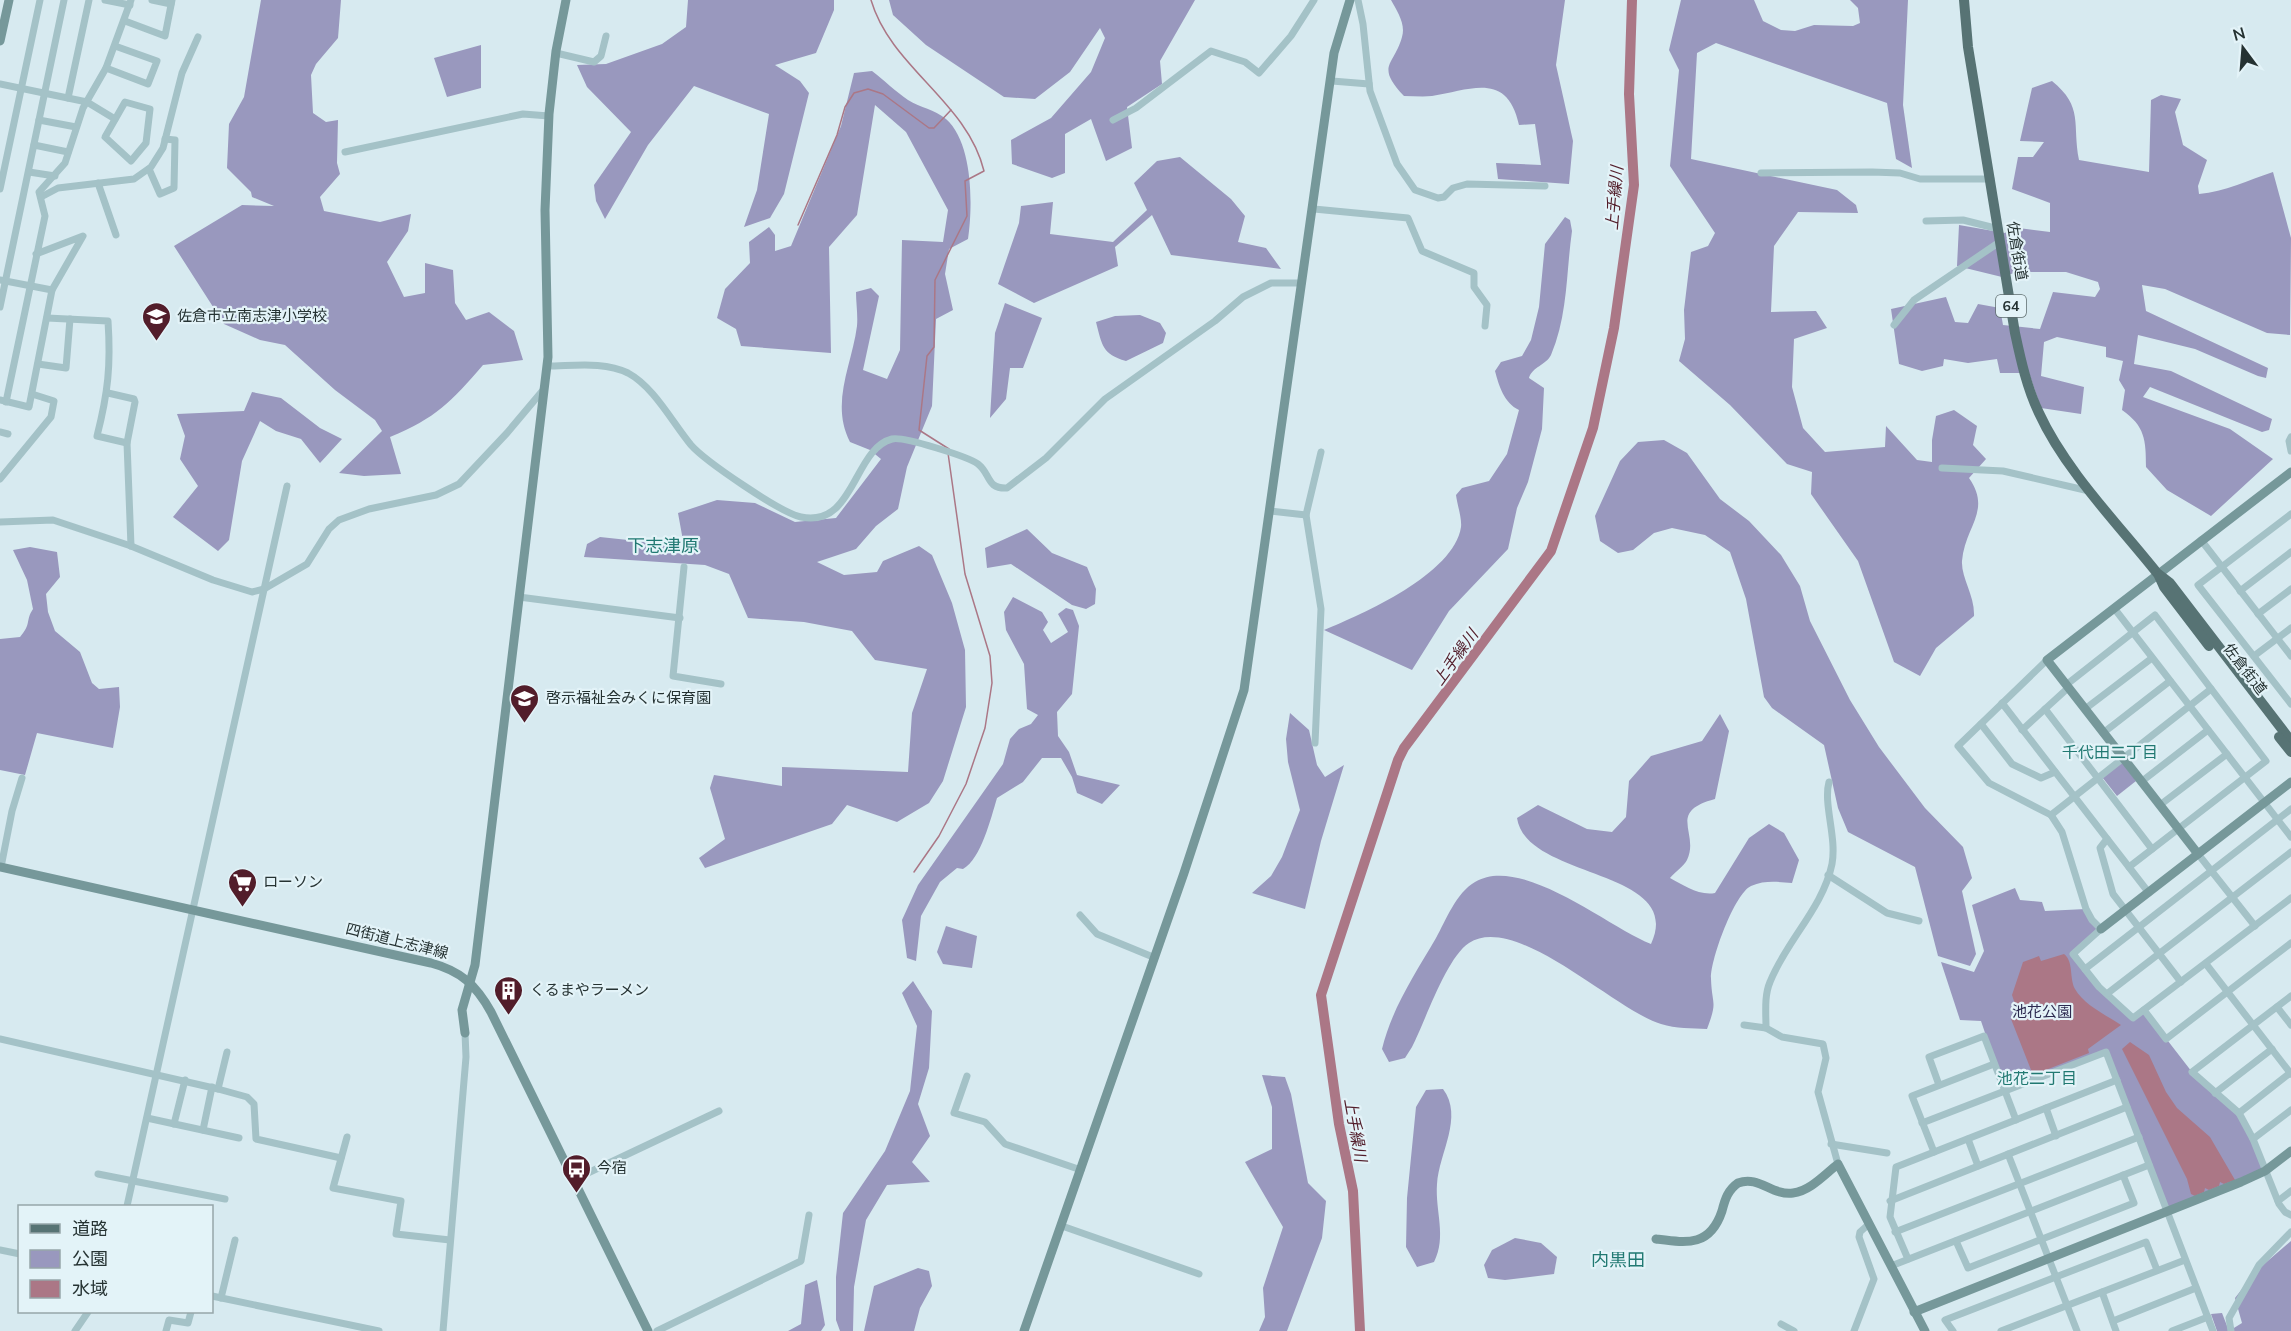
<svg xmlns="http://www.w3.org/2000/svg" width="2291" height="1331" viewBox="0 0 2291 1331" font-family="Mulish,'Noto Sans JP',sans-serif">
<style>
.green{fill:#9998be}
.water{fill:#ab7786}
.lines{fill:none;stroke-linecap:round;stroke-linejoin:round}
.stream{stroke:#ab7786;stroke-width:1.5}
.river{stroke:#ab7786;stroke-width:10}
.street{stroke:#a4c2c7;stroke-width:7}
.secondary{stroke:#76989a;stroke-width:9}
.primary{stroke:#577374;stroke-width:10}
.labels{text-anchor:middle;stroke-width:4.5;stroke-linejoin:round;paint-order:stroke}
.shield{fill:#e3f3f8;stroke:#5e6c6d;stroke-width:1.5}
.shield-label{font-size:14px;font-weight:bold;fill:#253232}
.street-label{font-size:15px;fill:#253232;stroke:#e3f3f8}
.poi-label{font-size:15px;fill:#253232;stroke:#e3f3f8;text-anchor:start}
.park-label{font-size:15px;fill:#2c2a50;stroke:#e3f3f8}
.water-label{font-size:16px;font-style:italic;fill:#521d2a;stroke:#e3f3f8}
.neighbourhood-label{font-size:16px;fill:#217972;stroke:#e3f3f8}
.quarter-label{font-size:18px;fill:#217972;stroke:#e3f3f8}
</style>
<rect width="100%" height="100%" fill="#d7eaf0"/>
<!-- green -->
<g class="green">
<path d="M261 0H341L338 38 316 64 311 75 313 113 326 122 338 120 337 163 340 174 320 197 324 211 380 222 411 214 408 231 387 262 404 297 425 293V263L453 270 455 303 466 320 489 312 514 331 523 360 483 365C451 402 436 418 390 437L401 474 364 476 339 473 382 431 375 420 335 390 285 345 260 340 224 324 174 246 242 205 274 206 252 197 251 192 227 168 229 124 244 97Z"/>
<path d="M688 0H834V10L816 53 775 65 800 81 809 93 784 194 770 218 744 227 757 190 769 114 694 86 648 145 605 219 596 201 594 185 631 132 587 87 577 65 606 64 662 44 686 27Z"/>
<path d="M889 0H1195L1160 61 1162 84 1127 107 1132 148 1106 161 1091 119 1065 134V173L1052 178 1012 164 1011 140 1051 118 1091 72 1105 38 1100 28 1070 72 1035 99 1004 97 926 45 893 15Z"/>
<path d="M1391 0H1565L1556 65 1573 141 1569 184 1498 179 1496 163 1541 165 1535 124 1519 125C1507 71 1471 90 1432 96 1423 97 1413 96 1404 96 1375 65 1394 66 1402 37 1406 24 1397 11 1391 0Z"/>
<path d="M1681 0H1754L1763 21 1781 30 1795 31 1814 25 1853 26 1860 23 1858 8 1850 0H1908L1903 105 1912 168 1896 159 1887 103 1716 43 1697 53 1691 159 1837 190 1856 205 1858 213 1798 212 1774 246 1771 312 1816 311 1827 328 1794 339 1792 387 1803 428 1825 452 1885 447 1886 426 1917 460 1932 462V440L1936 416 1954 410 1977 426 1973 445 1986 459 1969 478C1992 511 1965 526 1962 561 1961 578 1975 596 1974 616L1936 648 1920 676 1894 662 1858 561 1811 494 1812 472 1787 464 1730 405 1679 361 1685 339 1684 310 1691 252 1708 246 1715 233 1670 166 1679 70 1669 50Z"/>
<path d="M481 45V88L447 97 434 58Z"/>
<path d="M872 71C884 80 896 92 908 100 921 108 934 109 946 119 973 143 973 205 968 239L949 249 945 274 953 310 936 319 932 406 907 467 898 509 876 526 856 549 817 562 844 575 877 572 883 561 919 546 932 555 952 603 965 650 966 707 943 781 929 803 897 822 847 805 832 824 705 868 699 858 725 839 710 788 714 775 782 786V767L908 772 912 713 927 669 875 660 852 631 804 622 748 618 729 574 705 565 584 557 587 544 600 537 684 546 678 513 717 500 755 503 795 522 836 518 881 459 870 450 850 442C830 403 852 365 857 326 858 315 856 303 856 292L871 288 879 296 863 370 887 379 900 350 902 240 943 242 948 210 906 132 875 105 857 215 829 247 831 353 741 346 736 329 717 318 725 289 750 263 749 242 769 227 775 235V251L791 246 841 126 854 73Z"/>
<path d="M2052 81C2084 107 2072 124 2079 160L2149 172 2151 100 2161 95 2181 99 2175 112 2183 145 2207 160 2198 186 2199 194C2225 192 2248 180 2273 172L2291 238 2290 335 2267 333 2165 289 2142 285 2146 311 2268 368 2266 378 2258 376 2195 349 2138 335 2134 364 2171 371 2272 419 2269 430 2262 432 2150 387 2143 397 2230 429 2273 459 2211 516 2167 490 2146 467C2146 440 2145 426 2122 410L2125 390 2119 380 2123 361 2106 357V347L2057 337 2044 342 2041 376 2084 387 2081 414 2041 408 2029 373H2000L1997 359 1968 363 1944 359 1943 366 1922 371 1899 364 1891 309 1946 297 1955 322 1968 323 1978 304 2000 308 2003 325 2040 329 2053 292 2095 297 2100 289 2098 282 2066 272H2017L2002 277 1957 266 1959 225 2005 233 2011 227 2050 232V203L2012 189 2018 157H2033L2044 142 2020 141 2032 88Z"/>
<path d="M1180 157 1231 199 1245 216 1238 242 1266 248 1281 269 1171 255 1152 215 1115 247 1118 266 1034 303 998 284 1019 223 1021 206 1053 202 1050 234 1113 242 1147 210 1134 183 1157 161Z"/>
<path d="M1565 217 1570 220 1572 231C1566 273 1568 315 1551 355 1546 365 1532 367 1529 378L1544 388 1542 429 1528 482 1517 508 1508 549 1449 611 1412 670 1324 630C1363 614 1454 574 1461 527 1462 518 1457 504 1456 495L1462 488 1489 481 1507 454 1519 410C1504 403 1499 386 1495 371L1501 362 1522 356 1531 340 1539 307 1545 244Z"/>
<path d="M1005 303 1042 318 1023 368H1010L1006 399 990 418 995 333Z"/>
<path d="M1140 315 1160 323 1166 333 1163 343 1126 361C1102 354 1102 345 1096 322L1115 316Z"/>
<path d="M252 392 281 398 320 428 342 439 320 463 301 439 276 431 260 421 242 461 229 540 218 551 173 517 198 486 180 459 185 436 177 414 244 411Z"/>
<path d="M1664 440 1687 453 1720 499 1749 521 1781 555 1800 586 1810 621 1850 700 1879 747 1925 808 1963 847 1972 878 1962 891 1976 954 1970 966 1938 956 1915 867 1848 832 1838 808 1824 745 1772 708 1764 697 1746 599 1730 552 1705 535 1672 528 1654 533 1633 550 1618 553 1600 541 1595 516 1620 461 1638 442Z"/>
<path d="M1027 529 1052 553 1087 567 1096 589 1095 604 1086 609 1072 605 1011 564 987 568 985 548Z"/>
<path d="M30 547 57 552 60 577 46 594 48 612 55 631 80 652 92 683 99 689 119 687 120 707 113 748 37 733 25 775 0 770V639L20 637C32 623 25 621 33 609L27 580 13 550Z"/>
<path d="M1013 597 1042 612 1048 622 1043 630 1051 643 1068 632 1058 614 1066 608 1073 610 1079 626 1072 694 1057 712 1058 736 1069 752 1077 775 1120 785 1102 804 1077 793 1072 777 1061 758H1042L1023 782 997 798C991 818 981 859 963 869L957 868 940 882 921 916 916 961 907 958 902 920 918 885 1003 764 1010 739 1019 729 1031 724 1038 715 1027 709 1024 664 1006 630 1004 612Z"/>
<path d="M1290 713 1309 730 1317 765 1325 777 1344 765 1321 841 1305 909 1252 893 1271 876 1282 857 1300 810 1288 762 1286 739Z"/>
<path d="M1720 714 1729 731 1715 799C1666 812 1700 833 1687 860 1684 866 1675 872 1670 878 1683 885 1699 896 1715 893L1749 838 1769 824 1784 833 1799 860 1792 883C1778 882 1765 880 1751 886 1734 894 1710 961 1711 979 1712 1006 1718 1000 1707 1029 1692 1028 1676 1029 1661 1024 1614 1010 1516 912 1469 943 1446 958 1425 1022 1412 1047L1405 1058 1389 1062 1382 1049C1392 1008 1415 974 1436 938 1446 920 1456 893 1475 882 1521 854 1608 927 1651 944 1686 868 1526 880 1517 818L1538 805 1587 829 1612 832 1626 817 1629 781 1651 756 1702 741Z"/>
<path d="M2122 762 2136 781 2117 796 2102 777Z"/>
<path d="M2015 888 2020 900 2042 902 2045 911 2086 909 2101 931 2076 951 2085 969 2133 1017 2144 1010 2192 1072 2239 1113 2265 1171 2167 1212 2106 1052 2005 1092 1981 1021 1960 1020 1941 962 1974 972 1984 951 1972 905Z"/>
<path d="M946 926 977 936 972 968 943 964 937 952Z"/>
<path d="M913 981 932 1011 929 1068 918 1104 930 1136 912 1162 930 1182 887 1185 866 1220 854 1287 853 1331H840L836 1320V1277L843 1213 885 1151 910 1091 917 1026 902 993Z"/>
<path d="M1262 1075 1285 1077 1291 1094 1308 1183 1326 1201 1322 1238 1287 1331H1259L1265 1317 1263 1288 1283 1227 1245 1162 1272 1149V1107Z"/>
<path d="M1443 1089C1464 1117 1439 1153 1437 1184 1435 1211 1447 1237 1434 1262L1417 1267 1406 1247 1407 1198 1416 1107 1426 1090Z"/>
<path d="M1515 1238 1541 1243 1557 1257 1554 1274 1505 1280 1488 1278 1484 1265 1492 1250Z"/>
<path d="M2291 1241V1331H2217L2211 1314 2222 1313 2229 1331 2242 1323 2235 1298 2256 1271Z"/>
<path d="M918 1268 929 1271 932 1286 920 1308 914 1331H864L874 1286Z"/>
<path d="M817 1280 825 1325 821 1331H788L801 1324 805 1285Z"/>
</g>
<!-- water -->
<g class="water">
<path d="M2064 954C2074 962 2069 978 2075 989 2084 1005 2106 1015 2121 1025L2088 1049 2089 1053 2033 1075 2011 1019 2019 1016 2012 995 2023 962 2039 956 2041 961Z"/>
<path d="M2130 1042 2149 1055 2166 1092 2177 1108 2210 1137 2235 1180 2224 1184 2220 1182 2219 1186 2209 1190 2205 1188 2204 1192 2195 1196 2191 1194 2187 1179 2122 1049Z"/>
</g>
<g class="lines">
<!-- stream -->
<g class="stream">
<path d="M871 0C891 68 967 101 984 171L965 181 967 216 935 280 934 347 927 356 919 430 949 449"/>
<path d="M798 225 837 135 845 107 854 93 868 89 883 94 929 128H934L951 110"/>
<path d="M914 872 939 836 966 784 985 728 992 683 990 656 965 574 948 453"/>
</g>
<!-- river -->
<path class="river" d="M1360 1331 1353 1191 1339 1124 1321 995 1398 760 1404 748 1551 551 1593 428 1614 328 1634 185 1629 94 1632 0"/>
<!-- street -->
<g class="street">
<path d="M105 0 130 5"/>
<path d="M152 0 171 4"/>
<path d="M1358 0 1363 24 1370 91 1397 164 1415 190 1438 198 1444 197 1453 188 1467 184 1545 186"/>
<path d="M125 21 165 36 172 0"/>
<path d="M556 53 594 62 601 56 606 36"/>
<path d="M106 68 148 84 157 61 115 46"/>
<path d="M1332 81 1369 84"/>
<path d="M0 84 87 102 115 119"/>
<path d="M68 98 89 0"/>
<path d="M125 102 150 109 146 143 131 161 105 137Z"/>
<path d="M39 120 76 127"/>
<path d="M1113 120 1136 108 1211 51 1245 62 1259 73 1291 36 1314 0"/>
<path d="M34 145 68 152"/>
<path d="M345 152 523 114 549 116"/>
<path d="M149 169 160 194 174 188 175 140 165 139"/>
<path d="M29 172 55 176"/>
<path d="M1761 173 1872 172 1900 173 1920 179H1991"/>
<path d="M98 183 116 235"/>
<path d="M0 189 40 0"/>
<path d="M41 197 58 188 134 179 151 167 163 148 182 73 198 37"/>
<path d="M1314 209 1408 218 1422 251 1474 273V287L1487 305 1485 326"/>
<path d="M1926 221 1963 220 1999 229"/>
<path d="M0 280 52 290"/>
<path d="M0 307 64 0"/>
<path d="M47 318 108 321C111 365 108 393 97 436L127 443"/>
<path d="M1894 325 1914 300 2001 241"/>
<path d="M38 364 66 368 70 319"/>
<path d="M547 366C573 366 604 361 628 373 654 387 672 422 691 445 705 461 781 513 801 517 855 528 853 449 892 439 903 436 969 457 978 464 991 474 986 489 1007 488L1046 458 1105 399 1215 321 1243 297 1271 283H1302"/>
<path d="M108 393 134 399 135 402 127 443 131 546"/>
<path d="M0 400 29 407 52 290 83 236 36 254"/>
<path d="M6 402 45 216 39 192 65 163 83 108 106 68 131 0"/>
<path d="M0 432 8 434"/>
<path d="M2291 437 2289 441 2291 451"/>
<path d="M1942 468 2003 471 2089 491"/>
<path d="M0 479 51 417 54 401 32 394"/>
<path d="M1270 511 1306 515"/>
<path d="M2291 514 2198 585 2291 704"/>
<path d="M0 522 53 520 131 546 213 580 252 592 264 589 307 564 329 529 339 520 369 509 436 495 459 484 507 433 544 389"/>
<path d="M2201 540 2291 656"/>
<path d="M684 567 673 676 721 684"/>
<path d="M2240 591 2291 552"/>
<path d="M519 597 680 618"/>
<path d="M2114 608 2291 837"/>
<path d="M2258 614 2291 589"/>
<path d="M2254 656 2291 628"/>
<path d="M2047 660 1958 746 1989 783 2051 815 2062 832 2086 909 2092 920 2101 929 2073 954 2099 987 2133 1018 2291 898"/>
<path d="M2066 685 2155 615 2266 761 2129 867"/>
<path d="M2002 703 2149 893"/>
<path d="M2045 709 2152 849"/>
<path d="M2085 709 2152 658"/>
<path d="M1981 724 2012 764 2041 778 2055 772"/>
<path d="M2022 730 2068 688"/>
<path d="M2103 733 2170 681"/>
<path d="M1315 743 1321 609 1306 515 1321 452"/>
<path d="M2141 782 2208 730"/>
<path d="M2160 805 2227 754"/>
<path d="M2051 815 2211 689"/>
<path d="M2107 839 2100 848 2113 894 2181 982"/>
<path d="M2198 854 2255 926"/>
<path d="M1 867 12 811 22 778"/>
<path d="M1828 875 1887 913 1919 921"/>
<path d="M1080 915 1097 934 1153 957"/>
<path d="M2206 964 2291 1074"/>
<path d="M2085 969 2291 809"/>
<path d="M2108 993 2291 852"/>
<path d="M2291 996 2192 1072 2239 1113 2253 1139 2279 1204 2285 1212 2291 1215"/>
<path d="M2277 1007 2291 1025"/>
<path d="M2144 1010 2166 1039 2291 943"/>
<path d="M1744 1025 1766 1028 1782 1037 1823 1044 1826 1058 1818 1092 1838 1164"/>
<path d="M1766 1028C1766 1013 1764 996 1770 982 1786 941 1823 908 1832 864 1837 837 1823 804 1829 782"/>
<path d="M0 1039 218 1089 227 1052"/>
<path d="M967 1076 954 1113 985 1122 1005 1144 1081 1170"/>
<path d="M1939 1085 1929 1057 1984 1036 2016 1120"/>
<path d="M218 1089 247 1097 254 1104 256 1139 341 1158"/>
<path d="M2215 1093 2272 1049"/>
<path d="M2046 1108 2056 1136"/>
<path d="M2239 1113 2290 1073"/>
<path d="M147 1118 239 1138"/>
<path d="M1922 1123 2106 1052 2213 1331"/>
<path d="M174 1124 185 1080"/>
<path d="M203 1130 212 1087"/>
<path d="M347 1137 333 1188 401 1201 396 1234 450 1240"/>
<path d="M1968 1139 1978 1166"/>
<path d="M2253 1139 2291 1110"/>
<path d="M1831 1144 1887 1153"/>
<path d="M1934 1152 1912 1096 1994 1064"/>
<path d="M2008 1154 2077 1331"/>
<path d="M98 1174 225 1199"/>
<path d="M573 1180 719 1111"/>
<path d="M1890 1201 2127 1107"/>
<path d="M2278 1201 2291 1191"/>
<path d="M127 1206 287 486"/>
<path d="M1062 1226 1199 1274"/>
<path d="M1895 1232 2139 1137"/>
<path d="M1956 1241 1968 1268 2134 1203 2123 1175"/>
<path d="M0 1250 20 1254"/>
<path d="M1908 1259 1890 1217 1896 1167 2117 1080"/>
<path d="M1891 1266 2149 1165"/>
<path d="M2102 1292 2116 1331"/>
<path d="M212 1296 379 1331"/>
<path d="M221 1298 235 1240"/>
<path d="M2113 1321 2196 1288"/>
<path d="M1781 1324 1794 1331"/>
<path d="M75 1331 88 1312"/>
<path d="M166 1331 169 1320 188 1323 191 1312"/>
<path d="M443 1331 466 1057 465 1033"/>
<path d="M657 1331 801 1261 809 1215"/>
<path d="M1854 1331 1874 1279 1859 1237 1860 1232 1869 1224"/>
<path d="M1953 1331 1945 1320 2146 1242 2157 1270"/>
<path d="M2001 1331 2185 1260"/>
<path d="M2172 1331 2208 1317"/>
<path d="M2231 1331 2229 1318 2259 1265 2291 1232"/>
</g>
<!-- secondary -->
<g class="secondary">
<path d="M0 41 9 0"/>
<path d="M2198 854 2047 660 2291 472"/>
<path d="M0 867 431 963C461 971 476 985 491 1012L648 1331"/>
<path d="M2101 929 2291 782"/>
<path d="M465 1033 462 1010 475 965 548 357 545 210 549 114 556 51 566 0"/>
<path d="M1656 1239C1687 1243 1710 1247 1722 1211 1725 1199 1728 1190 1738 1183 1759 1175 1772 1196 1793 1193 1810 1191 1825 1174 1838 1164L1925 1331"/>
<path d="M1914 1312 2241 1182 2265 1171 2291 1151"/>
<path d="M1024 1331 1184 873 1244 690 1334 53 1350 0"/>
</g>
<!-- primary -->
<g class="primary">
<path d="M1964 0 1968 47 2015 333C2021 361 2027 388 2039 413 2065 470 2118 524 2157 573L2170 583 2291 741"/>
<path d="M2159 576 2164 587 2209 646"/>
<path d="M2279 737 2291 752"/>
</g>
</g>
<!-- icons -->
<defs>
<symbol id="school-pin" viewBox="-11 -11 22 30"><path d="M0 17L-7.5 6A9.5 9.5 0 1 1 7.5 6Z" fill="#521d2a" stroke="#e3f3f8"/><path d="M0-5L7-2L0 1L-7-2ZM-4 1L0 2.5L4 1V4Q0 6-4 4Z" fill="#fff"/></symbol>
<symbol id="supermarket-pin" viewBox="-11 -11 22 30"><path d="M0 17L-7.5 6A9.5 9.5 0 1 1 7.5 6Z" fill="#521d2a" stroke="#e3f3f8"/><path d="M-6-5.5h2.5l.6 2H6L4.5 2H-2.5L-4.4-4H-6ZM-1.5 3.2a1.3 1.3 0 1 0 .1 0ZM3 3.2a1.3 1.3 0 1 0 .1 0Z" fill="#fff"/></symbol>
<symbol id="building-pin" viewBox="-11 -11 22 30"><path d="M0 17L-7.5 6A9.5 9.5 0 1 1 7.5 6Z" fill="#521d2a" stroke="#e3f3f8"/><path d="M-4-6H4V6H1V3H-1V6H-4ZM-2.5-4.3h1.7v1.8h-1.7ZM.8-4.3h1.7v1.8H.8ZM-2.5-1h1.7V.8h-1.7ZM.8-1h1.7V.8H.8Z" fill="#fff"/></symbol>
<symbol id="bus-pin" viewBox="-11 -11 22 30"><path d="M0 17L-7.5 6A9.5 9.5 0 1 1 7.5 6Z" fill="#521d2a" stroke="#e3f3f8"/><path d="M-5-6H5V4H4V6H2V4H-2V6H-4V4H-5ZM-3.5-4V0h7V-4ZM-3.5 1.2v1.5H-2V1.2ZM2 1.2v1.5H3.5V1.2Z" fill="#fff"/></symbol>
</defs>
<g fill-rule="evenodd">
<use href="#school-pin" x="140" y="300" width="33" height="45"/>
<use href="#school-pin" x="508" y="682" width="33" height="45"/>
<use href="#supermarket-pin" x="226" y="866" width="33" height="45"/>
<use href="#building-pin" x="492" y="974" width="33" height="45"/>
<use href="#bus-pin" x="560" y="1152" width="33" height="45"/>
</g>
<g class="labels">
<!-- shield labels -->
<rect class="shield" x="1996" y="295" width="30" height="22" rx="4.5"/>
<g class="shield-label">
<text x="2011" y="311">64</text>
</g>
<!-- street labels -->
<g class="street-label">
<text transform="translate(2017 251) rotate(81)" y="5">佐倉街道</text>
<text transform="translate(2245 669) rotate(52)" y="5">佐倉街道</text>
<text transform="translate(397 941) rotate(14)" y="5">四街道上志津線</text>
</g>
<!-- poi labels -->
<g class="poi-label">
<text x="177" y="321">佐倉市立南志津小学校</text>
<text x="546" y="703">啓示福祉会みくに保育園</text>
<text x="263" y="887">ローソン</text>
<text x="530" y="995">くるまやラーメン</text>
<text x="597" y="1173">今宿</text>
</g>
<!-- park labels -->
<g class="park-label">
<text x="2042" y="1017">池花公園</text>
</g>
<!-- water labels -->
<g class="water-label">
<text transform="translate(1614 198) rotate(-85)" y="6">上手繰川</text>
<text transform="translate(1455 657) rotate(-54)" y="6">上手繰川</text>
<text transform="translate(1356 1130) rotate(80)" y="6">上手繰川</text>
</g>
<!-- neighbourhood labels -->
<g class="neighbourhood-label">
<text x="2110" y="758">千代田二丁目</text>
<text x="2037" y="1084">池花二丁目</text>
</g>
<!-- quarter labels -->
<g class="quarter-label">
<text x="663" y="552">下志津原</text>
<text x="1618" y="1266">内黒田</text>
</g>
</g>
<!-- legend -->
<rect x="18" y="1205" width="195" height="108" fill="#e3f3f8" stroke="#97a6a9" stroke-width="1.5"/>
<rect x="30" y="1224" width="30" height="9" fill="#577374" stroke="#97a6a9" stroke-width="1.5"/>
<text x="72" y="1235" font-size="18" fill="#253232">道路</text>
<rect x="30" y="1250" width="30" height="18" fill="#9998be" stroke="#97a6a9" stroke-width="1.5"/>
<text x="72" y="1265" font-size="18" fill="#253232">公園</text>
<rect x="30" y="1280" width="30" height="18" fill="#ab7786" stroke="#97a6a9" stroke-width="1.5"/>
<text x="72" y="1295" font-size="18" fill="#253232">水域</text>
<!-- north arrow -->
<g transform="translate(2243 48) rotate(344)" stroke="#e3f3f8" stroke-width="4.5" paint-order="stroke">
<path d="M0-4.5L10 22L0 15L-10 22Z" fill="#253232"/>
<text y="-9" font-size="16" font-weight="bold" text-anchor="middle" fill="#253232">N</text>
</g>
</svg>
